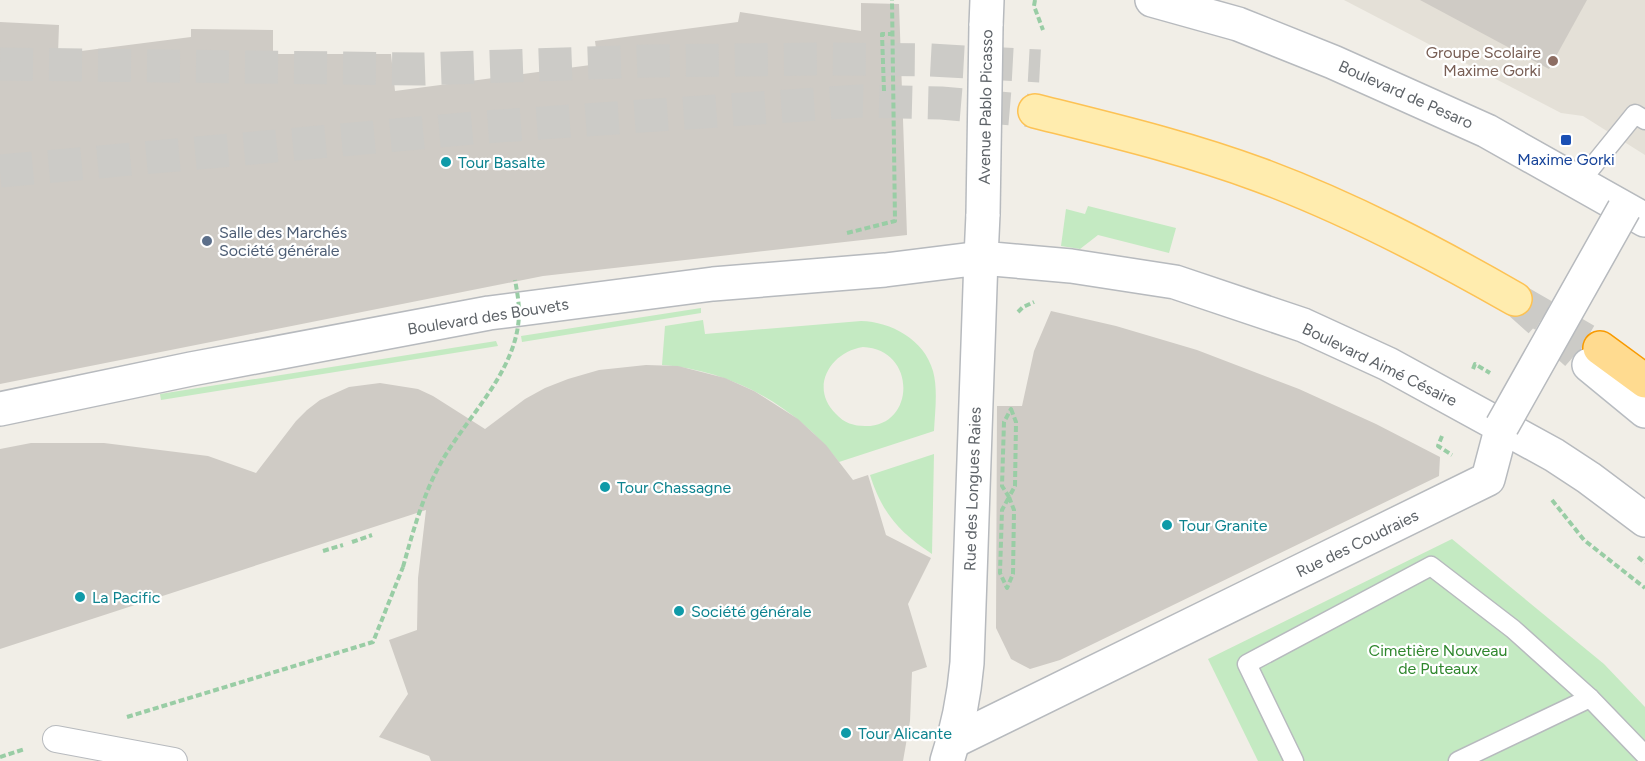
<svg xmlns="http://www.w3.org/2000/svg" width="1645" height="761" viewBox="0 0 1645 761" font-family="Figtree,sans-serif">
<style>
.education{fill:#e4e0d7}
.green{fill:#c4eac2;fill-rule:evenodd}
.building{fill:#cfcbc5}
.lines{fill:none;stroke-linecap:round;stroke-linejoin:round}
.minor-tunnel{stroke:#cccbc7;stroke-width:33;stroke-dasharray:33 16;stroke-linecap:butt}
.secondary-tunnel{stroke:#cccbc7;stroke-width:33;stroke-dasharray:33 16;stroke-linecap:butt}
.primary-tunnel{stroke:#cccbc7;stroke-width:33;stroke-dasharray:33 16;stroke-linecap:butt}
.motorway-tunnel{stroke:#cccbc7;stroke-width:33;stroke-dasharray:33 16;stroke-linecap:butt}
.service-casing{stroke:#b7babe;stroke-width:21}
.pedestrian-casing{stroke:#b7babe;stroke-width:28}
.minor-casing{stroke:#b7babe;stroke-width:36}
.tertiary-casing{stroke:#b7babe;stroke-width:36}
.secondary-casing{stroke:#b8bcc1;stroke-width:36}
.primary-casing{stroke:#fdc254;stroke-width:36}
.motorway-casing{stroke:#f89a00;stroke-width:36}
.path{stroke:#99cda5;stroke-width:4;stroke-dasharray:6 3;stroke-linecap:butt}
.service{stroke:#fff;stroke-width:18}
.pedestrian{stroke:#fff;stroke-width:26}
.minor{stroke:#fff;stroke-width:33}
.tertiary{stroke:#fff;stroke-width:33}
.secondary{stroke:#fff;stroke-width:33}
.primary{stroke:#ffecae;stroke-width:33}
.motorway{stroke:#ffdb90;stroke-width:33}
.minor-bridge-casing{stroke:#b7babe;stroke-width:36;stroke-linecap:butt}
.tertiary-bridge-casing{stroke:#b7babe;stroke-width:36;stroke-linecap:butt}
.path-bridge{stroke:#99cda5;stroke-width:4;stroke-dasharray:6 3;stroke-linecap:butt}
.minor-bridge{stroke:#fff;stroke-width:33}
.tertiary-bridge{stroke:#fff;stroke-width:33}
.education-dot{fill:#8d6e63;stroke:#fff;stroke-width:2}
.transit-dot{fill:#1a4fb4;stroke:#fff;stroke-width:2}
.culture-dot{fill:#0f9aa8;stroke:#fff;stroke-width:2}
.service-dot{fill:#5c6f8a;stroke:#fff;stroke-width:2}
.labels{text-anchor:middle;stroke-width:4.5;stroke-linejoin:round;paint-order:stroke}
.education-label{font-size:16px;fill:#785e54;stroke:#fff;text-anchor:end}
.street-label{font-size:16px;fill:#5e6368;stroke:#fff}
.transit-label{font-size:16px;fill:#164399;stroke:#fff}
.culture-label{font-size:16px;fill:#0d838f;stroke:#fff;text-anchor:start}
.service-label{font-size:16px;fill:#4e5e75;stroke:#fff;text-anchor:start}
.park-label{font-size:16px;fill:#30872e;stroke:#fff}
</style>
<rect width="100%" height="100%" fill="#f1eee7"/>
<!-- education -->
<path class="education" d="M1344 0H1645V155L1583 116 1561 113Z"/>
<!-- green -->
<g class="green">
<path d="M1088 206 1176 228 1169 253 1098 235 1080 249 1061 246 1066 209 1085 214Z"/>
<path d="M701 308V313L522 342 521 336Z"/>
<path d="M703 320 705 334 861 321C891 322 924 339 933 371 938 389 935 412 934 431L839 462C797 407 732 370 662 365L665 326ZM863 347C917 349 916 427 865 426 854 426 844 423 836 414 809 388 830 352 863 347Z"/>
<path d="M496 341 498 346 161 400 160 394Z"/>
<path d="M934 454 932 554C899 532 882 513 870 475Z"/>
<path d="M1452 539 1604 664 1645 707V761H1258L1208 659Z"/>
</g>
<!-- building -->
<g class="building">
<path d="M1420 0H1587L1549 69Z"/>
<path d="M861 3 899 4 907 235 543 276 0 384V22L59 25 58 54 191 37V29L273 30V54H391L395 91 598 64 595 41 738 22 740 12 861 31Z"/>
<path d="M1051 311 1116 326 1197 350 1299 389 1376 424 1440 457 1439 476 1060 660 1030 669 1011 659 996 628 997 406H1022L1034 351Z"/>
<path d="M646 365 678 366 725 378 754 391 798 419 826 445 853 480 868 475 886 535 931 558 908 604 927 667 912 672 910 721 903 761H431L429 756 379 737 408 694 389 640 417 630 418 578 426 510 0 649V449L31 443H104L208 456 256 473 296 421 307 410 320 400 349 387 380 383 418 389 433 396 485 429 525 399 545 388 568 379 599 370Z"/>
</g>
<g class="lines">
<!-- minor-tunnel -->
<path class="minor-tunnel" d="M0 64 423 69 647 61 828 59 929 60 1040 66"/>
<!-- secondary-tunnel -->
<path class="secondary-tunnel" d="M1515 299 1589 365"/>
<!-- primary-tunnel -->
<path class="primary-tunnel" d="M0 171 484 127 860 101 941 103 1035 111"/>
<!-- motorway-tunnel -->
<path class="motorway-tunnel" d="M1515 299 1600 348"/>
<defs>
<g id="service">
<path d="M1579 183 1635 114 1645 120"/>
<path d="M1294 761 1247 664 1431 566 1513 629 1590 698 1645 755"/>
<path d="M1458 761 1590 698"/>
</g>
<path id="pedestrian" d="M56 739 174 761"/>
<g id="minor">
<path d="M1152 0 1238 24 1333 62 1487 131 1645 220"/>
<path d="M0 409 191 369 489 313 713 284 885 270 981 258 967 663C964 697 958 728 947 761"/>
<path d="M954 741 1488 479 1502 426"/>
</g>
<g id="tertiary">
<path d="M986 26 987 0"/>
<path d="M983 214 981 258 1071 266 1175 282 1303 325 1388 364 1554 455 1589 478 1645 520"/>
</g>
<path id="secondary" d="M1589 365 1645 411"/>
<path id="primary" d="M1035 111C1111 130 1187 148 1260 175 1349 208 1433 252 1515 299"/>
<path id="motorway" d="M1600 348 1645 381"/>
</defs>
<!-- service casing -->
<use href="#service" class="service-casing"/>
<!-- pedestrian casing -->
<use href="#pedestrian" class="pedestrian-casing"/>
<!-- minor casing -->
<use href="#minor" class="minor-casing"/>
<!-- tertiary casing -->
<use href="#tertiary" class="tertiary-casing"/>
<!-- secondary casing -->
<use href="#secondary" class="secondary-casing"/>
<!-- primary casing -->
<use href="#primary" class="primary-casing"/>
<!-- motorway casing -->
<use href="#motorway" class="motorway-casing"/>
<!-- path -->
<g class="path">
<path d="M1035 0 1034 6 1043 30"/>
<path d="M884 91 882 34H893"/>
<path d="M847 233 895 221 892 0"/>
<path d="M1018 312 1023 307 1034 302"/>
<path d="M1473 369 1475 364 1490 373"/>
<path d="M1011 409 1016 422 1015 486 1009 497 1002 486 1004 422Z"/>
<path d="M1442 436 1438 446 1452 455"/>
<path d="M1009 497 1014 510 1013 574 1007 588 1000 573 1002 510Z"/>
<path d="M1552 500 1584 540 1645 588"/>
<path d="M352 542 372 535"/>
<path d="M323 551 343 545"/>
<path d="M1638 557 1645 563"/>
<path d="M127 717 373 642 403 567"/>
<path d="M0 757 25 749"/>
</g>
<!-- service -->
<use href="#service" class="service"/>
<!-- pedestrian -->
<use href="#pedestrian" class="pedestrian"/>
<!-- minor -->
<use href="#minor" class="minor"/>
<!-- tertiary -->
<use href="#tertiary" class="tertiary"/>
<!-- secondary -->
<use href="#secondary" class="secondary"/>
<!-- primary -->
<use href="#primary" class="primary"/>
<!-- motorway -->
<use href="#motorway" class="motorway"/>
<defs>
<path id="minor-bridge" d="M1502 426 1624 209"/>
<path id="tertiary-bridge" d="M983 214 986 26"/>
</defs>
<!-- minor-bridge casing -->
<use href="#minor-bridge" class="minor-bridge-casing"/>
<!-- tertiary-bridge casing -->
<use href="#tertiary-bridge" class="tertiary-bridge-casing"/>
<!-- path-bridge -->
<path class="path-bridge" d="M403 567C412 535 421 502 436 472 461 421 519 373 519 312 519 302 517 291 515 280"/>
<!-- minor-bridge -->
<use href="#minor-bridge" class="minor-bridge"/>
<!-- tertiary-bridge -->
<use href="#tertiary-bridge" class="tertiary-bridge"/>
</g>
<!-- markers -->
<circle class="education-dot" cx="1553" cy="61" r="6"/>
<rect class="transit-dot" x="1560" y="134" width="12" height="12" rx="3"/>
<g class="culture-dot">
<circle cx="446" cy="162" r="6"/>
<circle cx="605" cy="487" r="6"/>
<circle cx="1167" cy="525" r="6"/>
<circle cx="80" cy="597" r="6"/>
<circle cx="679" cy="611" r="6"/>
<circle cx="846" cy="733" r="6"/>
</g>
<circle class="service-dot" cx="207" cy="241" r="6"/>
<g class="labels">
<!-- education labels -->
<g class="education-label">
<text x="1541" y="58">Groupe Scolaire<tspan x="1541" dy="18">Maxime Gorki</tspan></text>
</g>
<!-- street labels -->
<g class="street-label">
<text transform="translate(1406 94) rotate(24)" y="6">Boulevard de Pesaro</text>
<text transform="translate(985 107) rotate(-89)" y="6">Avenue Pablo Picasso</text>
<text transform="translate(488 316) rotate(-9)" y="6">Boulevard des Bouvets</text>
<text transform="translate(1380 364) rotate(26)" y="6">Boulevard Aimé Césaire</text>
<text transform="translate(972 489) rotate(-88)" y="6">Rue des Longues Raies</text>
<text transform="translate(1357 543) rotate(-26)" y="6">Rue des Coudraies</text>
</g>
<!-- transit labels -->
<g class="transit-label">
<text x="1566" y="165">Maxime Gorki</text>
</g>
<!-- culture labels -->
<g class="culture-label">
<text x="458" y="168">Tour Basalte</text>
<text x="617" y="493">Tour Chassagne</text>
<text x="1179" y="531">Tour Granite</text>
<text x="92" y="603">La Pacific</text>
<text x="691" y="617">Société générale</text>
<text x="858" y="739">Tour Alicante</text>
</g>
<!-- service labels -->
<g class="service-label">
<text x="219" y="238">Salle des Marchés<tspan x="219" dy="18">Société générale</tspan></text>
</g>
<!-- park labels -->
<g class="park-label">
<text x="1438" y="656">Cimetière Nouveau<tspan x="1438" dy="18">de Puteaux</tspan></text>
</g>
</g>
</svg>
